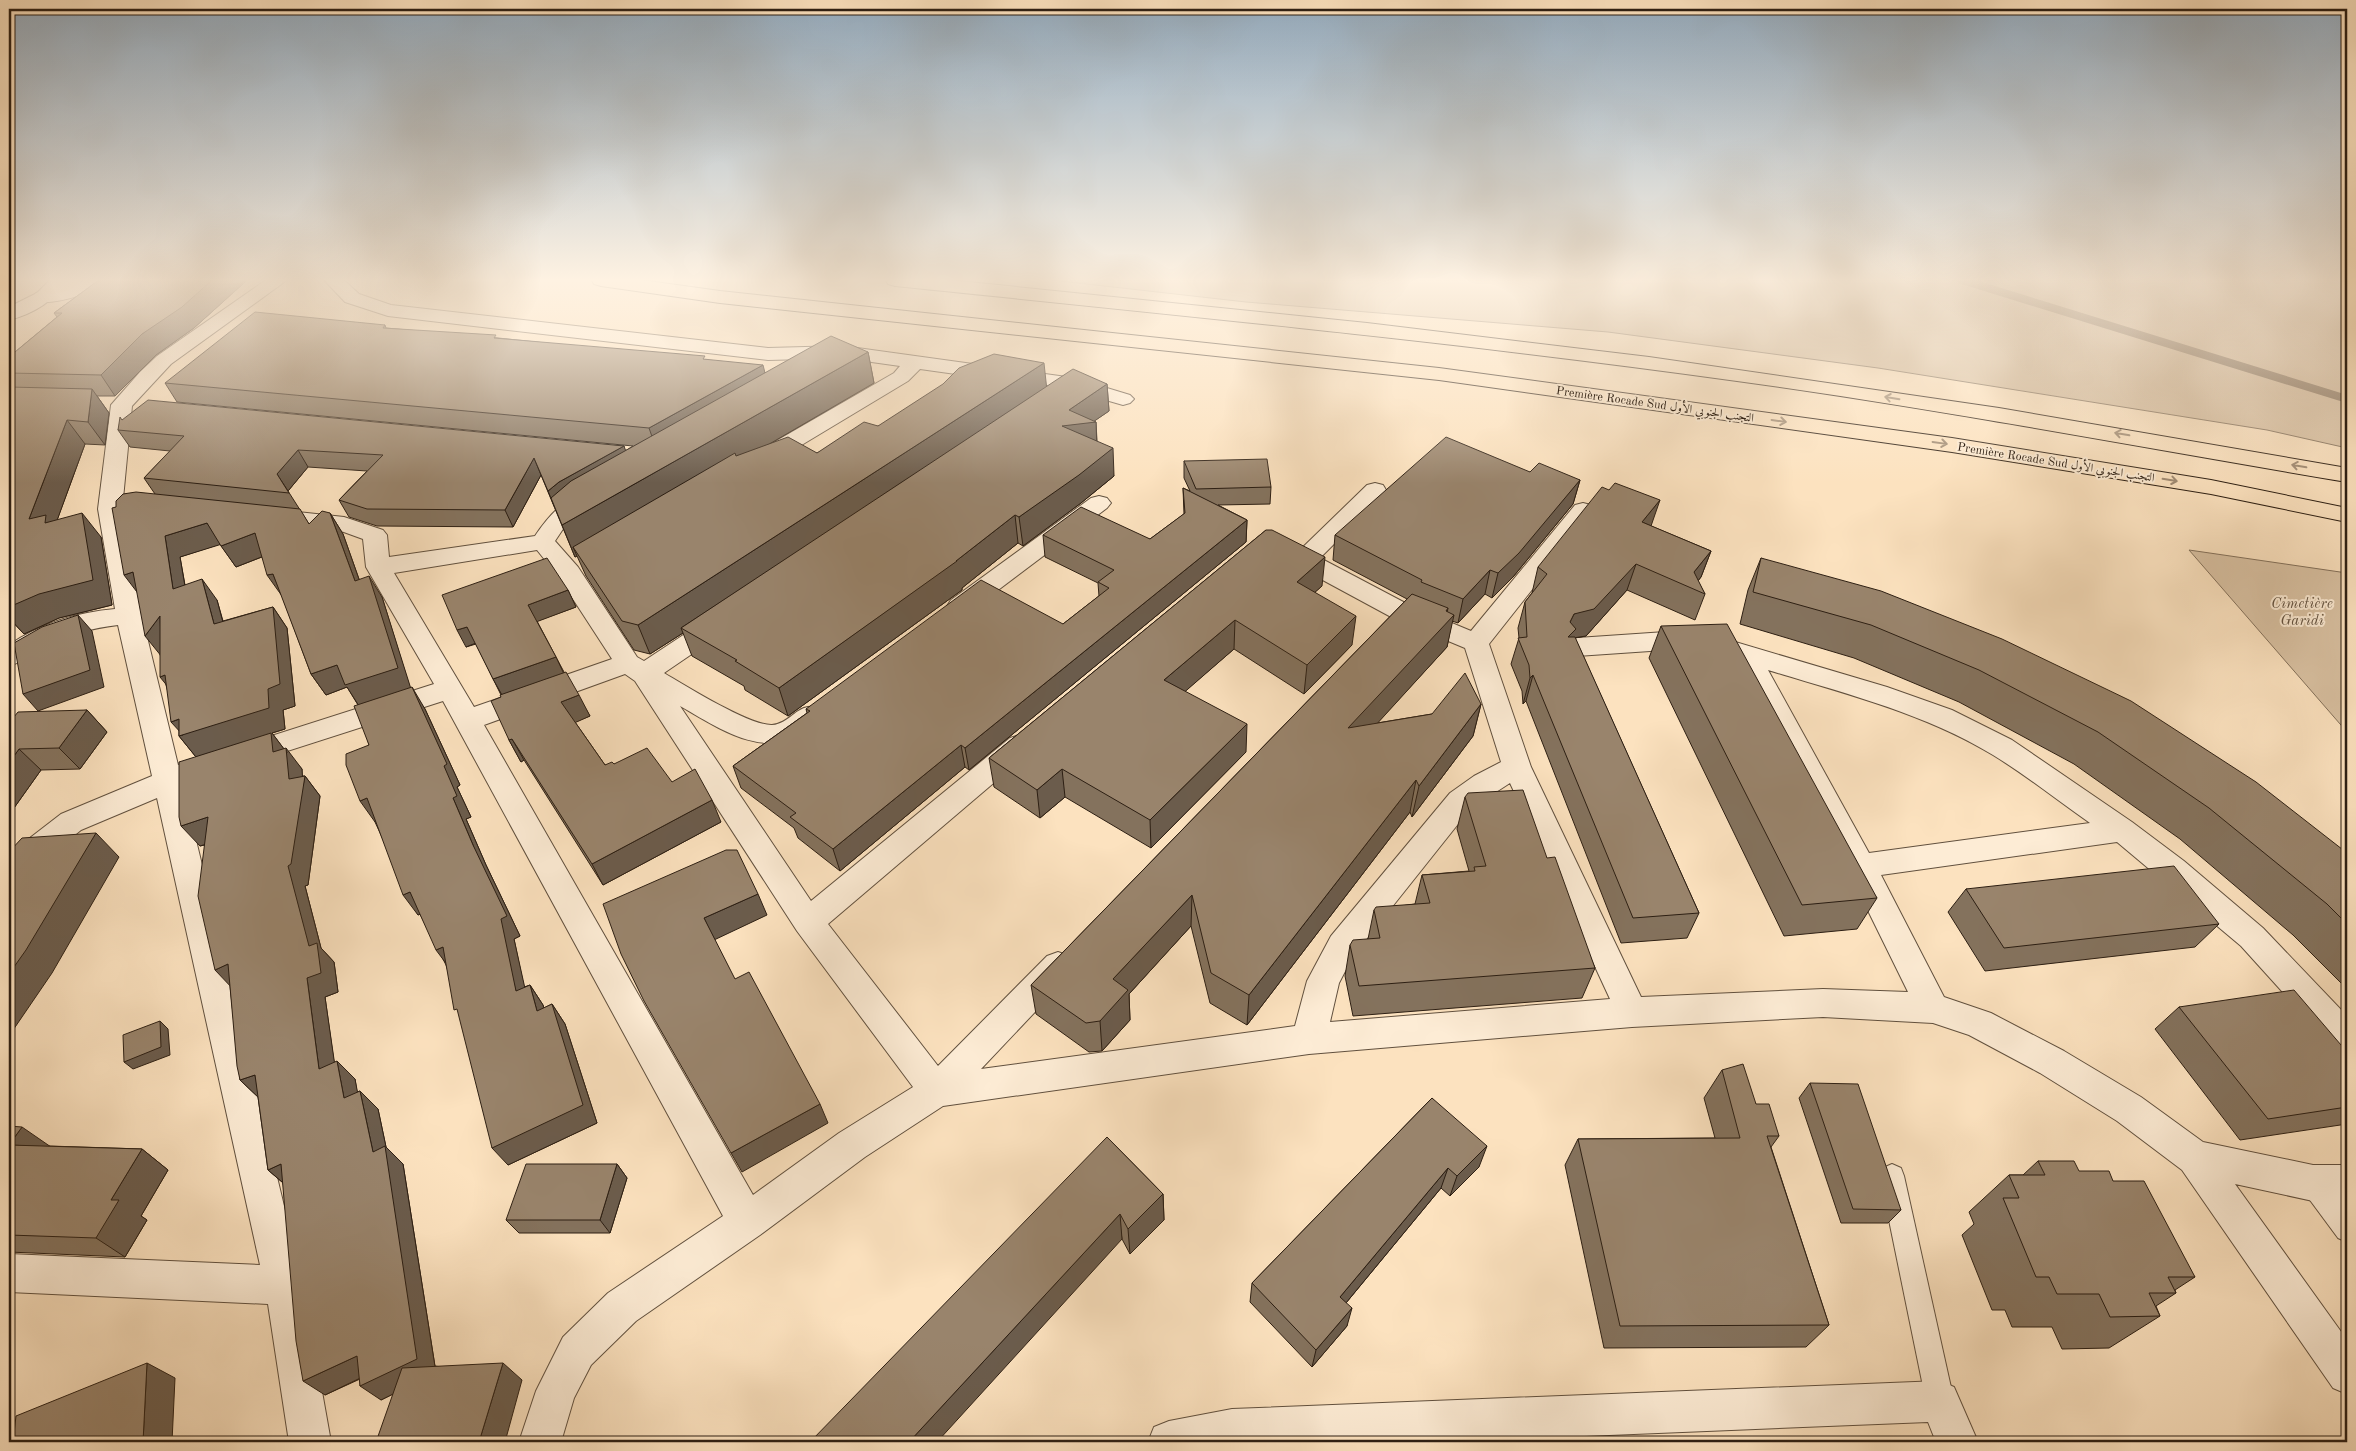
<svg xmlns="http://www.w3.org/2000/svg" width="2356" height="1451" viewBox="0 0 2356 1451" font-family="'Old Standard TT',Amiri,serif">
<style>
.green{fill:#d9c1a2;stroke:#83705a}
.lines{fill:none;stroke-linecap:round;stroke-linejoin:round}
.stream{stroke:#7f6c57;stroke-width:8}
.service-casing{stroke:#61503e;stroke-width:2}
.minor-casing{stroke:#61503e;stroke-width:2}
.tertiary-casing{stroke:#61503e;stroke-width:2}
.motorway-casing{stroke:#2d1f13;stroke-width:2}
.service{fill:#fdecd5;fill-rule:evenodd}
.minor{fill:#fdecd5;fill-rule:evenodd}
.tertiary{fill:#fdecd5;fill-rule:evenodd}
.motorway{fill:#fce2bf;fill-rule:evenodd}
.wall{fill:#84725d;stroke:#2d1f13}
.shaded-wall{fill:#6b5c4c;stroke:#2d1f13}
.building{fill:#99846c;stroke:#2d1f13}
.oneway{stroke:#9f8a72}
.labels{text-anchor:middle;stroke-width:4;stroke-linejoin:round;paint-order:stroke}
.far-street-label{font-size:12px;fill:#2d1f13;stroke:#fdecd5}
.park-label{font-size:15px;font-style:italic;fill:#61503e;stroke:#fdecd5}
</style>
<rect width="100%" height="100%" fill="#fce2bf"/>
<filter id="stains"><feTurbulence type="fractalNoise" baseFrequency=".004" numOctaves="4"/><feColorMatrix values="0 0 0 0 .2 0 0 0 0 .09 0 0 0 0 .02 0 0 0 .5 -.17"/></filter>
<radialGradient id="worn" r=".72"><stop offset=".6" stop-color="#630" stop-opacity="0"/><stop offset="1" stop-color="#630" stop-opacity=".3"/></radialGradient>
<!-- green -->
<g class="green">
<path d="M1051 280H2347V448L2267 430 1878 368 1608 332 1246 302Z"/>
<path d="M2189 550 2347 573V732Z"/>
</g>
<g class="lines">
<!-- stream -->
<path class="stream" d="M1962 280 2347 399"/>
<defs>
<g id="service">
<path d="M1892 1164 1901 1168 1904 1176 1954 1401 1950 1411 1940 1415 1930 1411 1926 1401 1880 1176 1883 1168Z"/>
<path d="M2313 1171 2322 1174 2347 1208V1242L2338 1238 2304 1192 2301 1183 2304 1174Z"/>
</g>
<g id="minor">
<path d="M86 280H111L109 284C90 292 56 306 36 301L33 297 36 293 76 284Z"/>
<path d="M266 280H287L171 364 132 406 122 509 142 616 178 765 184 763 194 766 198 774 194 782 183 786 303 1285 331 1442H289L268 1304 9 1292V1254L260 1265 157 798 81 830 48 857 20 888 9 891V859L26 841 61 814 152 776 118 625C93 628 69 634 47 646 34 652 23 662 9 666V645C40 624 78 612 115 609L98 509 111 405 140 372 157 356Z"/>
<path d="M324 280H344L359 294 391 305 768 348 843 346 1074 378 1130 395 1134 399 1130 403 1123 405 1071 390 920 369 908 381 770 464 762 466 754 464 751 459 754 454 894 373 900 366 843 358 768 360 388 316 345 302Z"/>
<path d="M1375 483 1383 485 1386 490 1383 495 1320 558 1411 606 1471 631 1575 505 1583 503 1591 505 1595 510 1489 644 1531 767 1641 997 1823 989 1908 992 1848 870 1736 661 1694 648 1577 656 1568 653 1564 647 1568 641 1577 638 1695 630 1887 687 1952 710 2012 740 2132 822 2184 861 2263 928 2347 1016V1054L2335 1050 2241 946 2117 842 1881 875 1944 997 1991 1013 2064 1051 2141 1097 2203 1142 2313 1165H2347V1201H2313L2235 1184 2347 1340V1394L2333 1388 2182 1170 2117 1121 2040 1073 1969 1035 1933 1023 1823 1017 1632 1027 1309 1054 943 1106 865 1157 760 1235 636 1321 591 1365 574 1398 561 1442H519L536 1391 563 1337 608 1293 723 1216 443 701 244 765 234 762 230 755 234 748 434 684 366 567 363 539 341 531 262 521 258 516 262 511 270 509 344 517 383 530 387 535 389 557 535 536C547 518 572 487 596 493L600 498 596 503 565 526 555 541 578 567 637 657 644 661 709 618 718 615 727 618 731 624 727 630 664 673C686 686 750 726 772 725 793 723 796 701 821 708L825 715C820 723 813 728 805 733 763 760 717 727 680 706L811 901 1010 738 1020 735 1030 738 1034 745 1030 752 828 924 938 1066 1047 956 1058 952 1069 956 1074 966 1069 976 981 1069 1295 1026 1307 981 1331 936 1450 793 1474 776 1501 762 1465 648 1393 618 1282 558 1279 553 1282 548 1291 545 1301 549 1367 485ZM537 550 560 579 612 659 474 707 394 573ZM1768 670C1843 693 1924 713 1993 755 2026 775 2057 800 2090 823L1869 853ZM625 674 635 681 797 931 913 1087 839 1133 753 1195 484 725ZM1510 783 1610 999 1330 1022 1339 983 1353 956 1470 809Z"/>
<path d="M1099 496 1107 498 1111 503 1107 508 969 612 960 614 951 612 947 606 951 600 1091 498Z"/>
<path d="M1940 1381 1954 1387 1978 1442H1936L1928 1422 1436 1442H1148L1154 1427 1169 1421 1232 1409Z"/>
</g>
<path id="tertiary" d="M50 280H68C54 301 33 314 9 320V307L37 293Z"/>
<g id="motorway">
<path d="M57 280H82C76 289 57 296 46 293L44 289 46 285Z"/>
<path d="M592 280H641L720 291 1439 368 1952 438 2211 480 2347 508V522L2211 494 1952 452 1439 380 720 303 601 286 594 284Z"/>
<path d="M886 280H949L1367 323 1649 357 1999 408 2347 468V482C2144 448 1941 409 1737 381 1457 342 1176 315 895 286L888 284Z"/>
</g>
</defs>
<!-- service casing -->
<use href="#service" class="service-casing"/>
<!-- minor casing -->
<use href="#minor" class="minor-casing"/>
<!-- tertiary casing -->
<use href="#tertiary" class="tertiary-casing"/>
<!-- motorway casing -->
<use href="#motorway" class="motorway-casing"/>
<!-- service -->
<use href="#service" class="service"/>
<!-- minor -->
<use href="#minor" class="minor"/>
<!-- tertiary -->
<use href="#tertiary" class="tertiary"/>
<!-- motorway -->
<use href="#motorway" class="motorway"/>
</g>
<!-- wall -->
<g class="wall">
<path d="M99 280H244L245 282 194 328 156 355 115 396H97L109 413 105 445 85 444 57 520 101 537 112 605 59 618 24 634 10 619 9 621V357L57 317 54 313Z"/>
<path d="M385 325 386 328 498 338 707 360 765 373 868 352 874 383 769 444 817 453 878 426 1046 386 1107 384 1109 411 1094 421 1096 422 1097 441 1114 476 1081 503 1023 546 1018 543 962 588V590L788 716 745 690 744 686 692 656 683 633 650 654 634 650 586 576 577 556 575 557 541 475 513 527 377 526 349 517 339 500 367 471 308 467 288 491 309 524 330 513 343 534 359 579 382 597 410 688 425 709 460 785 457 787 471 817 466 819 486 865 520 936 514 939 524 987 530 985 543 1005 544 1008 552 1004 565 1024 597 1123 508 1165 446 965 420 914 418 915 375 822 369 745 358 705 347 687 326 695 311 674 282 596 262 557 236 567 220 544 180 557 185 585 217 600 223 621 273 607 287 628 295 706 283 710 285 729 272 733 284 749 302 769V776H305L320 796 308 885 305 886 321 948 334 962 338 992 325 997 334 1062 355 1079 357 1092 360 1091 378 1109 386 1147 403 1164 435 1366 522 1380 393 1394 381 1400 360 1379 325 1395 283 1183 268 1170 258 1097 240 1080 230 986 205 845 200 846 196 757 179 736V731L166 685 160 654 155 494 144 478 170 451 130 447 118 430 122 420 624 446 625 451 633 446 177 402 165 383Z"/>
<path d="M1184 461 1271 487 1270 504 1218 505 1247 520 1246 542 969 770 965 767 840 871 798 838 794 828 741 788 733 766 807 713 806 709 1063 624 1099 596 1098 583 1045 557 1043 535 1150 539 1184 514 1183 488 1190 491 1184 478Z"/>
<path d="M1530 472 1580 480 1573 504 1513 577 1492 598 1485 594 1458 623 1452 621 1447 647 1377 723 1432 714 1481 704 1473 736 1412 817 1410 812 1247 1025 1210 1003 1191 926 1129 994 1130 1020 1102 1051 1089 1052 1036 1014 1031 985 1407 599 1333 560 1335 535Z"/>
<path d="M1651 526 1711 551 1701 577 1698 581 1705 594 1695 620 1627 590 1586 636 1575 638 1699 913 1687 938 1621 943 1526 701 1523 704 1522 691 1511 664 1519 638 1518 628 1525 602 1532 593 1538 567Z"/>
<path d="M1266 530 1322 586 1315 592 1352 645 1304 694 1234 649 1185 691 1246 752 1151 848 1065 797 1040 818 994 787 989 758Z"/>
<path d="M1761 558 2347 853V989L2293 935 2180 839 2074 764 1959 702 1854 658 1740 624 1748 590Z"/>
<path d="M568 590 576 607 537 621 556 657 564 672 590 716 575 722 605 765 614 764 672 782 721 822 603 885 524 760 521 762 509 740 501 695 476 644 466 647Z"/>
<path d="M1661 626 1877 898 1857 929 1784 936 1649 658Z"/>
<path d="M87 710 107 732 80 769 41 770 9 815V723Z"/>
<path d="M1465 797 1547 858 1595 968 1582 998 1353 1016 1345 976 1350 945 1368 939 1374 910 1415 904 1422 875 1469 871 1457 829Z"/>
<path d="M1966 889 2219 924 2195 947 1985 971 1948 912Z"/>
<path d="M2179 1007 2347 1052V1124L2240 1140 2155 1029Z"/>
<path d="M1722 1070 1756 1104 1779 1136 1771 1147 1829 1325 1806 1347 1604 1348 1565 1165 1578 1139 1715 1138 1704 1098Z"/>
<path d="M1810 1083 1901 1210 1888 1223H1841L1799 1098Z"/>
<path d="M1432 1098 1479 1167 1450 1196 1441 1188 1346 1303 1347 1326 1312 1367 1250 1302 1252 1283Z"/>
<path d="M9 1126 49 1146 142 1149 168 1170 141 1216 147 1220 125 1257 9 1252V1254Z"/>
<path d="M1107 1137 1163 1194 1164 1220 1130 1254 1122 1239Z"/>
<path d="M2038 1161 2113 1181 2195 1277 2175 1290 2176 1293 2156 1306 2160 1316 2109 1348 2062 1349 2052 1327H2012L2005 1310H1992L1962 1235 1974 1224 1969 1212 2009 1175H2023Z"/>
<path d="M617 1164 627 1178 610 1233H519L506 1220Z"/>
</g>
<!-- shaded-wall -->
<g class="shaded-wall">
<path d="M212 280H244L245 282 194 328 156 355 115 396 101 375 142 334Z"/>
<path d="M868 352 874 383 579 555 573 547 577 556 575 557 562 525Z"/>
<path d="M1044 363 1047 391 681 628 683 633 650 654 638 625Z"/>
<path d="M763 365 768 385 656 448 649 428Z"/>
<path d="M1107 384 1109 411 1093 422H1096L1097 450 1062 426 1069 410Z"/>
<path d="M92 389 109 413 105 445 88 422Z"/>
<path d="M67 420 85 444 55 526 29 519Z"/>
<path d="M624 446 630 463 555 508 548 491 559 482Z"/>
<path d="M1113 448 1114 476 1081 503 1023 546 1019 517Z"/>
<path d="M298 450 308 467 288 491 277 474Z"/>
<path d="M534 458 541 475 513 527 505 510Z"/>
<path d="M1580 480 1573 504 1513 577 1492 598 1498 573Z"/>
<path d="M1660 500 1651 526 1642 522Z"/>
<path d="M82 513 101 537 112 605 59 618 24 634 10 619 9 621V597Z"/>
<path d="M330 513 343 534 367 602 355 581Z"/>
<path d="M1015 515 1018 543 962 588V590L788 716 779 688 956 561Z"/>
<path d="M1247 520 1246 542 969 770 965 748Z"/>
<path d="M207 523 222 544 180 557 189 610 173 589 165 536Z"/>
<path d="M255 533 269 554 236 567 221 546Z"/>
<path d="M1711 551 1701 577 1692 588 1694 572Z"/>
<path d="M1325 557 1322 586 1295 610 1297 582Z"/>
<path d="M1636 564 1627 590 1586 636 1573 638 1560 664 1570 622 1574 614Z"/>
<path d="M1490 570 1485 594 1458 623 1463 599Z"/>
<path d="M133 572 140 596 124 575Z"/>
<path d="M273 574 282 596 267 575Z"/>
<path d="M369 576 382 597 411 689 359 706 347 687 326 695 311 674 337 665Z"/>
<path d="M202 579 217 600 229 645 214 624Z"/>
<path d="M568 590 576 607 536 622 528 605Z"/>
<path d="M273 607 287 628 295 706 283 710 285 729 272 733 287 753 286 748 302 769 303 786 305 776 320 796 308 885 305 886 321 948 334 962 338 992 325 997 338 1087 319 1069 307 978 309 946 196 757 179 736 183 735 171 722 268 689Z"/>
<path d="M1448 608 1445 624 1454 615 1447 647 1344 760 1348 728Z"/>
<path d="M78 615 92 631 104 687 38 711 23 694Z"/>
<path d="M160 616 162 657 145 636Z"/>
<path d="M1356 616 1352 645 1304 694 1307 665Z"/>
<path d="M1235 620 1234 649 1165 709 1164 680Z"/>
<path d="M467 627 476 643 466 647 457 630Z"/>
<path d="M556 657 564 674 502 695 493 679Z"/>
<path d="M165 675 177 698 160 677Z"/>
<path d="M1533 675 1526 701 1523 704 1530 678Z"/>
<path d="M412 687 425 709 460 785 457 787 471 817 466 819 486 865 520 936 514 939 530 1011 516 991 473 845 453 798 444 766Z"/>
<path d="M579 695 590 716 572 724 561 702Z"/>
<path d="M1481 704 1473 736 1412 817 1419 786Z"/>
<path d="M87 710 107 732 80 769 59 748Z"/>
<path d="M1247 724 1246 752 1151 848 1150 820Z"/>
<path d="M512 739 524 760 521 762 509 740Z"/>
<path d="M961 745 965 767 840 871 833 849Z"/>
<path d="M19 749 41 770 9 815V763Z"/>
<path d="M1062 769 1065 797 1040 818 1037 790Z"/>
<path d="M1416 780 1410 812 1247 1025 1249 995Z"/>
<path d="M367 798 382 819 375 822 360 801Z"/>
<path d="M712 800 721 822 603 885 592 864Z"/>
<path d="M208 817 226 838 200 846 181 826Z"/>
<path d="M96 833 119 857 52 973 9 1036V974Z"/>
<path d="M410 892 425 912 418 915 403 895Z"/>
<path d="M758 894 767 915 714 940 704 918Z"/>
<path d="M1192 895 1191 926 1129 994 1130 1020 1102 1051 1100 1021 1113 979Z"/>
<path d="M443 947 451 970 436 950Z"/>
<path d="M228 964 234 990 215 970Z"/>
<path d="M530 985 543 1005 550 1030 537 1011Z"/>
<path d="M552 1004 565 1024 597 1123 508 1165 492 1148Z"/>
<path d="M160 1021 168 1029 170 1055 133 1069 124 1062Z"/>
<path d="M337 1061 355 1079 362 1116 344 1098Z"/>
<path d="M255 1075 260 1099 240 1080Z"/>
<path d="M360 1091 378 1109 386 1147 403 1164 436 1373 381 1400 360 1386 373 1152Z"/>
<path d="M820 1104 828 1123 742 1172 731 1153Z"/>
<path d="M22 1127 51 1147 9 1145Z"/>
<path d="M1487 1146 1479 1167 1450 1196 1457 1176Z"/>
<path d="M142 1149 168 1170 141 1216 147 1220 125 1257 96 1238 111 1200Z"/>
<path d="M281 1164 288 1187 268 1170Z"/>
<path d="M617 1164 627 1178 610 1233 600 1220Z"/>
<path d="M1448 1168 1441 1188 1336 1315 1340 1297Z"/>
<path d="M1163 1194 1164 1220 1130 1254 1128 1229Z"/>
<path d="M1120 1214 1122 1239 937 1442H909Z"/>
<path d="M1352 1308 1347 1326 1312 1367 1316 1350Z"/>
<path d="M357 1356 377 1370 325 1395 303 1381Z"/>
<path d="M147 1363 175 1378 172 1442H143Z"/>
<path d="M503 1363 522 1380 505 1442H479Z"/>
</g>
<!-- building -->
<g class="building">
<path d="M99 280H212L182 307 142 334 101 375 9 373V357L62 313H54Z"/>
<path d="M255 312 385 325 383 328 496 335 494 338 705 356 703 359 763 365 649 428 165 383Z"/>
<path d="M831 336 868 352 562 525 551 498 571 481Z"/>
<path d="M994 354 1044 363 638 625 622 621 573 547 735 453 736 456 788 437 817 453 864 422 878 426 943 384 959 368Z"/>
<path d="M1073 369 1107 384 1069 410 1096 422 1062 426 1113 448 1079 475 1019 517 1015 515 956 561H957L779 688 735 661 737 660 681 628Z"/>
<path d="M9 387 92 389 88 422 67 420 29 519 46 515 45 523 82 513 93 580 39 594 9 607Z"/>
<path d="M148 400 624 446 559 482 548 491 534 458 505 510 367 509 339 500 383 455 298 450 277 474 289 493 144 478 184 436 118 430 120 417 122 420Z"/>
<path d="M1446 437 1530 472 1539 463 1580 480 1519 553 1498 573 1490 570 1463 599 1421 582 1422 580 1335 535Z"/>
<path d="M1267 459 1271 487 1196 489 1184 461Z"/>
<path d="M1615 483 1660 500 1642 522 1711 551 1694 572 1705 594 1636 564 1594 609 1574 614 1570 622 1576 629 1568 637H1575L1699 913 1633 918 1533 675 1530 678 1529 665 1518 638 1527 637 1525 602 1547 574 1538 567 1602 487 1609 490Z"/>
<path d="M1183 488 1247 520 965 748 961 745 833 849 790 817 796 813 733 766 810 711 806 709 981 580 1063 624 1109 588 1098 582 1114 570 1043 535 1081 507 1150 539 1185 513Z"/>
<path d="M136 492 300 509 309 524 322 511 330 513 355 581 369 576 398 668 345 685 337 665 311 674 273 574 267 575 255 533 221 546 207 523 165 536 173 589 202 579 214 624 273 607 280 684 268 689 269 708 179 736V719L171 722 165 675 160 677V616L145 636 133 572 124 575 112 508 116 507V501L123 494Z"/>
<path d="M1266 530H1272L1325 557 1297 582 1356 616 1307 665 1235 620 1164 680 1247 724 1150 820 1062 769 1037 790 989 758Z"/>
<path d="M547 558 568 590 528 605 556 657 493 679 467 627 457 630 442 595Z"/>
<path d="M1761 558 1881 591 2002 639 2131 701 2256 782 2347 853V924L2327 904 2209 808 2098 732 1979 670 1871 625 1753 592Z"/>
<path d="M1412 594 1448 608 1446 611 1454 615 1348 728 1432 714 1465 673 1481 704 1419 786 1416 780 1249 995 1211 973 1192 895 1113 979 1128 990 1100 1021 1086 1023 1031 985Z"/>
<path d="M78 615 90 670 23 694 14 643 42 627Z"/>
<path d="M1727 624 1877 898 1802 905 1661 626Z"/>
<path d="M566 672 579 695 561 702 605 765 612 762 614 764 647 748 672 782 695 769 712 800 592 864 512 739 509 740 491 701 501 697 500 695Z"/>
<path d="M412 687 447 764 444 766 457 796 453 798 473 845 507 916 501 919 516 991 530 985 537 1011 552 1004 583 1105 492 1148 457 1009 454 1010 443 947 436 950 410 892 403 895 367 798 360 801 346 765V754L369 745 354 706Z"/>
<path d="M87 710 59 748 19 749 9 763V723L18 712Z"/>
<path d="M271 733 273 752 286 748 289 779 305 776 291 864 288 866 309 946 317 943 321 973 307 978 319 1069 337 1061 344 1098 360 1091 373 1152 385 1146 417 1359 360 1386 357 1356 303 1381 296 1341 281 1164 268 1170 255 1075 240 1080 237 1066 228 964 215 970 198 896 208 817 181 826 179 817V762Z"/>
<path d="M1523 790 1547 858 1555 857 1595 968 1359 986 1350 945 1353 940 1380 938 1374 910 1376 907 1430 903 1422 875 1475 871 1474 867 1486 866 1465 797 1468 793Z"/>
<path d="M96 833 26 950 9 974V852L22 838Z"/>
<path d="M726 850H737L758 894 704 918 735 979 749 972 820 1104 731 1153 644 1001 621 954 603 904Z"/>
<path d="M2174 866 2219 924 2004 948 1966 889Z"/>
<path d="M2294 990 2347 1052V1107L2268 1119 2179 1007Z"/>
<path d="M160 1021 161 1047 124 1062 123 1035Z"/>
<path d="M1743 1064 1756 1104H1769L1779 1136H1767L1829 1325 1620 1326 1578 1139 1740 1138 1722 1070Z"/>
<path d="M1810 1083 1858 1084 1901 1210 1853 1209Z"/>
<path d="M1432 1098 1487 1146 1457 1176 1448 1168 1340 1297 1352 1308 1316 1350 1252 1283Z"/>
<path d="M9 1126 22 1127 9 1145 142 1149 111 1200H119L96 1238 9 1235Z"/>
<path d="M1107 1137 1163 1194 1128 1229 1120 1214 909 1442H810Z"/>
<path d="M2038 1161H2074L2079 1171H2109L2113 1181H2144L2195 1277H2168L2176 1293H2149L2160 1316 2110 1317 2099 1294H2057L2049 1277H2036L2003 1198H2019L2009 1175H2045Z"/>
<path d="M526 1164H617L600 1220H506Z"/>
<path d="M147 1363 143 1442H13L16 1416Z"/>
<path d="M503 1363 479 1442H376L402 1368Z"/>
</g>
<!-- one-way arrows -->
<defs><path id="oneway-shaft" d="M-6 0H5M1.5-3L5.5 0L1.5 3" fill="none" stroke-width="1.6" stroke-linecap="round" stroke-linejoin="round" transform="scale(1.25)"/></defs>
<g class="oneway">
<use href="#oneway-shaft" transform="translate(1892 398) rotate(-171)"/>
<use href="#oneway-shaft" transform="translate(1779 421) rotate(8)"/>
<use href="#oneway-shaft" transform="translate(2122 434) rotate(-170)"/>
<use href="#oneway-shaft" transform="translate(1940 443) rotate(8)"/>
<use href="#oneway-shaft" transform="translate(2299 466) rotate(-170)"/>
<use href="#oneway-shaft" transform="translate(2170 480) rotate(9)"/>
</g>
<!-- sky -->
<linearGradient id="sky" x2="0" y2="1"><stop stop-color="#94acc0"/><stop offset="0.58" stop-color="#fef2e2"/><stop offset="1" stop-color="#fef2e2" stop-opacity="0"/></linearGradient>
<rect width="2356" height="483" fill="url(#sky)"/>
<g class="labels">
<!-- far-street labels -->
<g class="far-street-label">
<text transform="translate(1655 404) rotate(8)" y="4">Première Rocade Sud التجنب الجنوبي الأول</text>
<text transform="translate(2056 462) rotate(9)" y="4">Première Rocade Sud التجنب الجنوبي الأول</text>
</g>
<!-- park labels -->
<g class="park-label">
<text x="2302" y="608">Cimetière<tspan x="2302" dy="17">Garidi</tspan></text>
</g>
</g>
<!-- margin -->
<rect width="2356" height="1451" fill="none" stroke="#fce2bf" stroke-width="30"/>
<rect x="10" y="10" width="2336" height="1431" fill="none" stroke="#2d1f13" stroke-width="2.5"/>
<rect x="15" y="15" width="2326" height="1421" fill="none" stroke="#2d1f13"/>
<rect width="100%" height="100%" filter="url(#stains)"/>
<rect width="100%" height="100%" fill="url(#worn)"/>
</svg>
